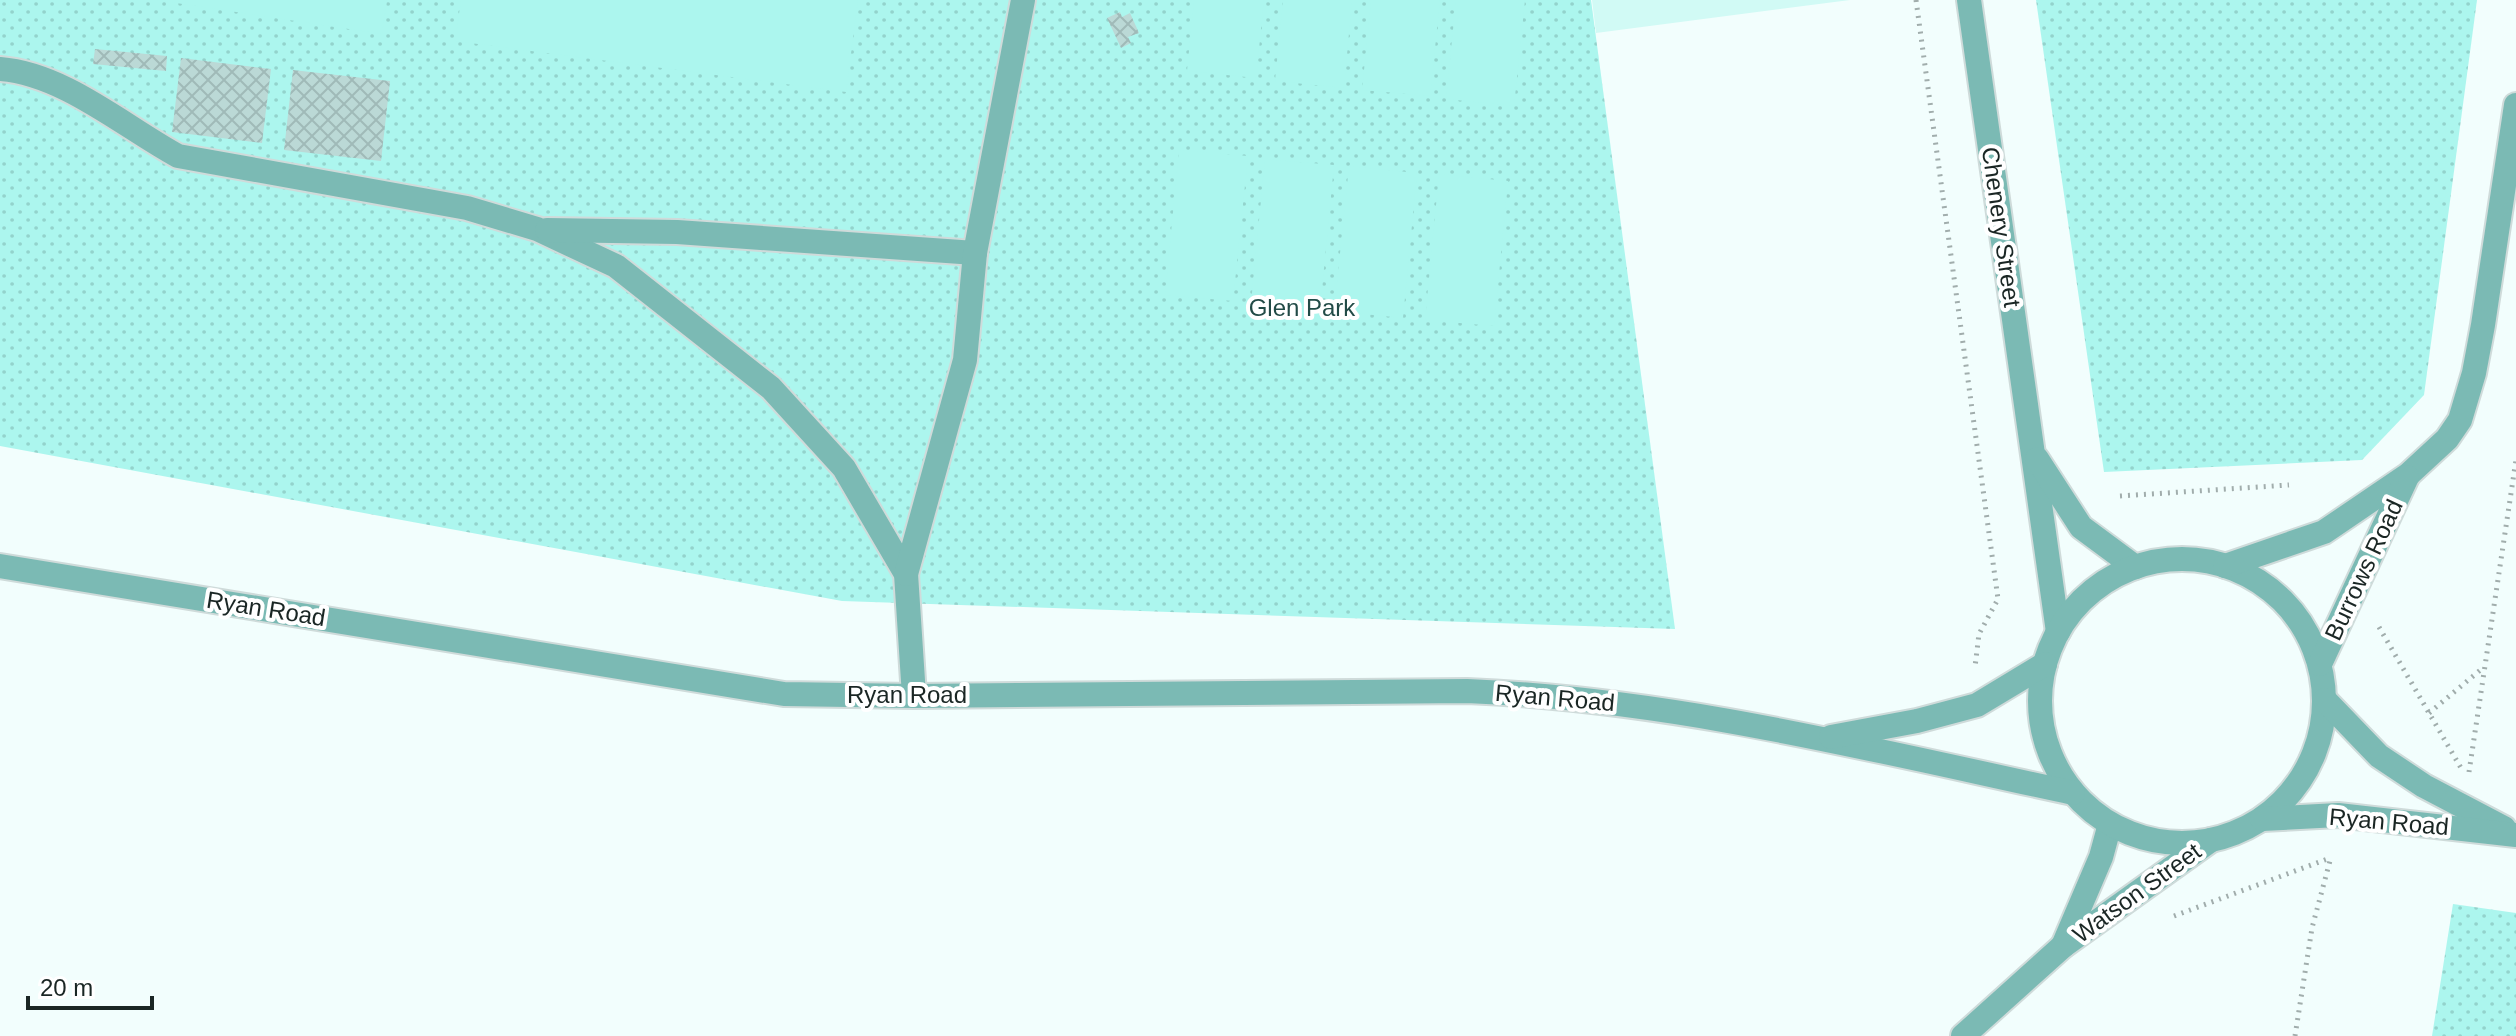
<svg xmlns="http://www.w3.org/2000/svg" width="2516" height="1036" viewBox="0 0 2516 1036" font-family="Helvetica,sans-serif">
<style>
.built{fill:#d1faf5}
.grass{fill:url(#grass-dots)}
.pitch{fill:#acf6ee}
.building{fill:url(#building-cross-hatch)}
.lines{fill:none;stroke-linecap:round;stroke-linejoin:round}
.service-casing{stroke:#cfdbda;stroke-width:28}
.minor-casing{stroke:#cfdbda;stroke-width:28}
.tertiary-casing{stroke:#cfdbda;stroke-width:28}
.path{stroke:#a1adac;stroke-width:5;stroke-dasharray:2 6;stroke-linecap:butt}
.service{stroke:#7bbab4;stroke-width:24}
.minor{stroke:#7bbab4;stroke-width:24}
.tertiary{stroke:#7bbab4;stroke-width:24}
.labels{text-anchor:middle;stroke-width:8;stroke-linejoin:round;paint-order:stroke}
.street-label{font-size:24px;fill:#1a2624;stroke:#fff}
.park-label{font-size:24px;fill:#224b47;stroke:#fff}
</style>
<defs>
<pattern id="grass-dots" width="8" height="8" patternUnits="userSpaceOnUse" patternTransform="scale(2)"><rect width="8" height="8" fill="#acf6ee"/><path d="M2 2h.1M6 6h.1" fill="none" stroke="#93d3cc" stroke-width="1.8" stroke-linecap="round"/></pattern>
<pattern id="building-cross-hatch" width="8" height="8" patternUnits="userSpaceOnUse" patternTransform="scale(2)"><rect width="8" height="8" fill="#bbd9d6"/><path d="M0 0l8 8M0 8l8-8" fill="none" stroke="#a0bab8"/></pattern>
</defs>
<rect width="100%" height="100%" fill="#f2fefd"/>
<!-- built -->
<path class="built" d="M1592 0H1850L1596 33Z"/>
<!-- grass -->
<g class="grass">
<path d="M0 0H1591L1675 629 842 601 0 446Z"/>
<path d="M2036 0H2477L2424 395 2362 460 2104 472Z"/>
<path d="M2453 904 2516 913V1036H2432Z"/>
</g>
<!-- pitch -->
<g class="pitch">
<path d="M156 0H387L382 34Z"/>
<path d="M461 0H858L846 92 455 41Z"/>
<path d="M1194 0H1264L1256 78 1187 71Z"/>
<path d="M1283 0H1352L1344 88 1275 81Z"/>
<path d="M1371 0H1440L1430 96 1362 90Z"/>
<path d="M1456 0H1525L1514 106 1446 99Z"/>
<path d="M1179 150 1248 156 1233 301 1165 295Z"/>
<path d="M1265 159 1334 165 1320 310 1251 303Z"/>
<path d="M1349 166 1417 173 1403 318 1334 311Z"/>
<path d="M1439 174 1508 181 1494 326 1425 320Z"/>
</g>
<!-- building -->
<g class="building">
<path d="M1120 12 1122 17 1130 13 1139 33 1128 37 1131 43 1121 48 1107 18Z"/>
<path d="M95 49 167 56 166 71 93 64Z"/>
<path d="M181 58 271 69 262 143 172 132Z"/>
<path d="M293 70 390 81 381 161 284 150Z"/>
</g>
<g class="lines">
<defs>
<g id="service">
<path d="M0 69C64 74 123 126 178 156L467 208 537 229 616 266 771 388 844 468 906 574 914 696"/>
<path d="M547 230 677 232 975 253"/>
<path d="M906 574 965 360 975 253 1023 0"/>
</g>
<g id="minor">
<path d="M1969 0 2058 632"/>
<path d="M2037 459 2081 527 2135 567"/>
<path d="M2063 946 2101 857 2110 824"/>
<path d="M1963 1036 2063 946 2211 840"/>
</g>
<g id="tertiary">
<circle cx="2182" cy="701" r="142"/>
<path d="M0 566 784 694 914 696 1467 691C1672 699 1873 750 2073 793"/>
<path d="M2225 566 2324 532 2408 475 2447 439 2460 420 2474 373 2483 325 2516 105"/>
<path d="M2320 664 2407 477"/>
<path d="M2325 700 2379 756 2424 786 2504 828"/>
<path d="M1831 737 1917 721 1977 705 2045 664"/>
<path d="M2262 819 2338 815 2516 835"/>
</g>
</defs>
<!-- service casing -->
<use href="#service" class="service-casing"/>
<!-- minor casing -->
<use href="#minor" class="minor-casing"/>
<!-- tertiary casing -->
<use href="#tertiary" class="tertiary-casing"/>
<!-- path -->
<g class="path">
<path d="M1916 0 1998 599 1979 634 1975 667"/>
<path d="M2120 496 2289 485"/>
<path d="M2379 627 2461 768"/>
<path d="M2429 713 2484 667"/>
<path d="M2469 772 2516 460"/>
<path d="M2174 916 2330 858"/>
<path d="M2295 1036 2312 928 2331 857"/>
</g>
<!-- service -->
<use href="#service" class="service"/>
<!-- minor -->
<use href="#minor" class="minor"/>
<!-- tertiary -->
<use href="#tertiary" class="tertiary"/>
</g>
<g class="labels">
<!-- street labels -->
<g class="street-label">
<text transform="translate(2001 227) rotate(82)" y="8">Chenery Street</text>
<text transform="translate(2364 570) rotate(-65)" y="8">Burrows Road</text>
<text transform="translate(266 609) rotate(9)" y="8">Ryan Road</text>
<text x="907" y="703">Ryan Road</text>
<text transform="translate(1555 698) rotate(5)" y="8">Ryan Road</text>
<text transform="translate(2389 822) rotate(5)" y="8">Ryan Road</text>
<text transform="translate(2137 893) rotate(-36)" y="8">Watson Street</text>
</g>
<!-- park labels -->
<g class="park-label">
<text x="1302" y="316">Glen Park</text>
</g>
</g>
<!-- scale -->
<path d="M28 996v12h124v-12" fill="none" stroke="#1a2624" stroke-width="4"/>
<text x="40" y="996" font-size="24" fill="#1a2624" stroke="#ffffff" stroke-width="6" paint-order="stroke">20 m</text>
</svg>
